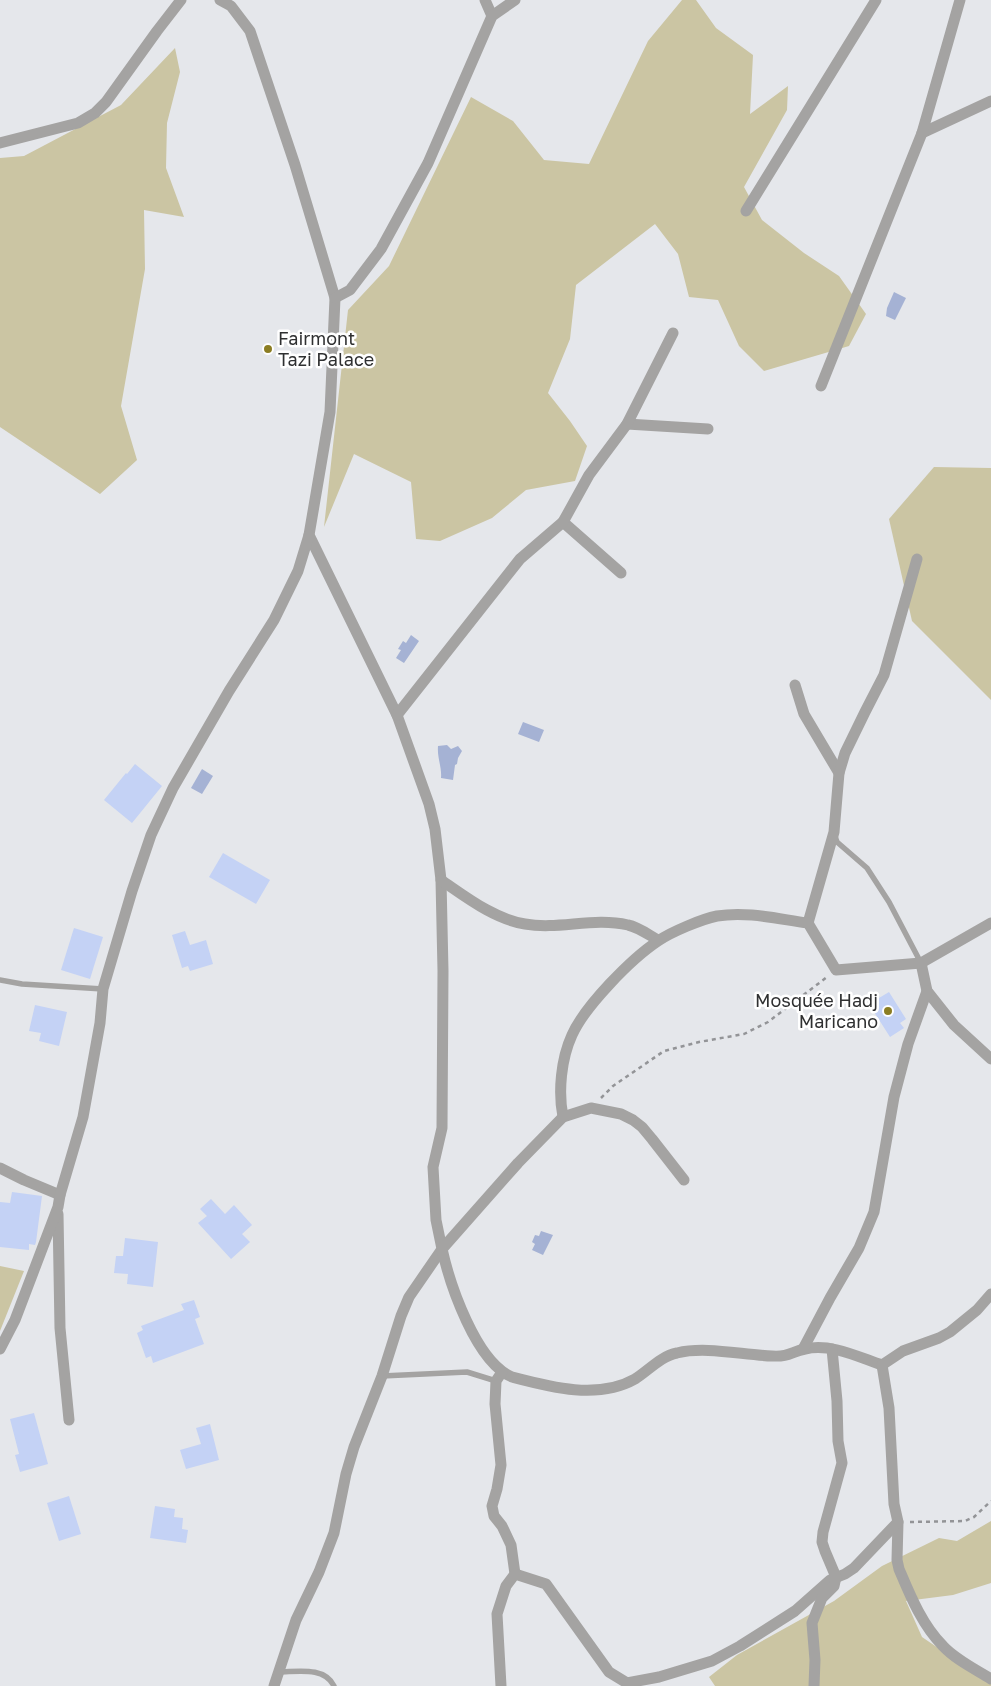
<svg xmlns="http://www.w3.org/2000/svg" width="991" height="1686" viewBox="0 0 991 1686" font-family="'Golos Text',sans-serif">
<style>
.green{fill:#cbc5a3}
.water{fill:#a5b2d4}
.building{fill:#c4d2f5}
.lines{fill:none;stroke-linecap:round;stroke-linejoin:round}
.path{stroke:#939497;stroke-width:2.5;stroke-dasharray:4 4;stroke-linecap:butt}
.service{stroke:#a4a3a2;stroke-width:5.5}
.minor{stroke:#a4a3a2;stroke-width:11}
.poi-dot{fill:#8b7d23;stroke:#fff;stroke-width:2}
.labels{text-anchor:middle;stroke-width:5;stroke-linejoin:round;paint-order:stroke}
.poi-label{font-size:18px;fill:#2f3031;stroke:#fff;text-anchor:start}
</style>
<rect width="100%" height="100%" fill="#e5e7eb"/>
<!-- green -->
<g class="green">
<path d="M682 0H696L716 28 753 55 750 114 788 86 787 110 744 187 762 220 804 253 839 276 866 314 849 346 764 371 739 346 718 300 689 297 678 254 655 224 576 285 570 339 548 393 570 421 587 446 575 481 526 490 492 518 440 541 416 539 411 482 354 454 324 527 348 310 389 266 471 97 513 121 544 160 589 164 648 41Z"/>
<path d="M175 48 180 72 167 123 166 168 184 217 144 210 145 269 121 406 137 460 100 494 0 427V158L24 156 121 105Z"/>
<path d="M934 467 991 468V700L912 621 889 519Z"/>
<path d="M0 1266 24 1271 0 1331Z"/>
<path d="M991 1521V1583L953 1595 906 1601 922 1637 991 1684V1686H715L709 1677 737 1655 834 1601 882 1566 939 1538 957 1541Z"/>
</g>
<!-- water -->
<g class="water">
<path d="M894 292 906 298 895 320 886 316 887 308Z"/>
<path d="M411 635 419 641 404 663 396 658 401 650 398 649 403 641 406 643Z"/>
<path d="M523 722 544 730 539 742 518 734Z"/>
<path d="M447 745 451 749 458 746 462 751 458 758 457 764 455 765 453 780 441 778C442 767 437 758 438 746Z"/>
<path d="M202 769 213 776 202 794 191 788Z"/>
<path d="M541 1231 553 1235 543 1255 532 1250 535 1244 532 1242 535 1235 539 1236Z"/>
</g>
<!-- building -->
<g class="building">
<path d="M135 764 162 786 132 823 104 800 126 773 127 774Z"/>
<path d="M223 853 270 880 256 904 209 877Z"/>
<path d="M74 928 103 937 90 979 61 970Z"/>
<path d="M185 931 190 945 206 940 213 964 190 971 188 966 182 968 172 935Z"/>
<path d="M889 992 906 1019 900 1023 904 1028 890 1037 869 1004Z"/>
<path d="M35 1005 67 1012 59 1046 39 1041 41 1033 29 1031Z"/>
<path d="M12 1192 42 1196 36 1242 35 1245 29 1244V1250L0 1247V1202L10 1203Z"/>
<path d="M211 1199 225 1214 234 1205 252 1225 242 1234 250 1242 231 1259 198 1223 207 1216 200 1209Z"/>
<path d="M125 1238 158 1242 153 1287 127 1284 128 1274 114 1273 116 1256H123Z"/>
<path d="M194 1300 200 1317 195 1319 204 1344 153 1363 151 1356 146 1358 137 1333 143 1330 141 1326 184 1310 181 1304Z"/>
<path d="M34 1413 48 1464 20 1472 15 1455 19 1454 10 1419Z"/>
<path d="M210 1424 219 1460 186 1469 180 1450 201 1444 196 1428Z"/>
<path d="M69 1496 81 1534 59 1541 47 1503Z"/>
<path d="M155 1506 175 1509 174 1517 183 1518 182 1529 188 1530 186 1543 150 1538Z"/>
</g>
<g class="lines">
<!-- path -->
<g class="path">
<path d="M601 1098 613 1086 664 1051 699 1042 744 1034 768 1022 827 977"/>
<path d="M910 1522 965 1521 974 1517 991 1501"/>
</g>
<!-- service -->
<g class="service">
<path d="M835 836 837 842 867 868 889 902 921 963"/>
<path d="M0 980 22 984 103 989"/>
<path d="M382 1376 467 1372 496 1381"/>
<path d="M278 1672C297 1672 324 1666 334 1686"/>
</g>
<!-- minor -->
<g class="minor">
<path d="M220 0 231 6 250 31 295 165 335 298 330 412 309 535 397 715 429 804 435 829 441 880 443 971 442 1128 433 1167 436 1220 442 1249 409 1297 401 1316 382 1376 354 1447 346 1474 334 1533 319 1572 296 1620 274 1686"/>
<path d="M485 0 492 16"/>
<path d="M922 133 991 101"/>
<path d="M0 143 78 123 95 113 106 102 157 31 181 0"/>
<path d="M746 211 876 0"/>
<path d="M335 298 350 290 381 249 428 163 492 16 515 0"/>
<path d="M821 386 922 133 960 0"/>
<path d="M627 424 708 429"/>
<path d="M563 522 621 573"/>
<path d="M795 685 804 714 839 773"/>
<path d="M397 715 520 559 563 522 589 475 627 424 673 333"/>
<path d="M441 880C466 897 494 919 525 924 559 930 593 917 628 925 638 927 649 935 658 940"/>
<path d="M808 923 834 832 839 773 845 753 865 712 884 675 917 559"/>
<path d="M921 963 927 991 954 1025 991 1059"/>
<path d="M563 1117C558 1092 561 1059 572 1035 585 1006 631 959 658 941 671 932 702 919 717 916 747 911 778 919 808 923L836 970 921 963 991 923"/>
<path d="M0 1168 24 1180 60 1195"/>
<path d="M684 1180 652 1139 642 1127 633 1120 621 1114 591 1108 563 1117 518 1163 442 1249C450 1285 476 1362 512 1377 550 1387 598 1400 635 1379 648 1371 661 1356 677 1353 706 1346 742 1355 772 1356 789 1357 791 1352 805 1349 831 1343 858 1357 882 1365"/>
<path d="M58 1214 60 1328 69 1420"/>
<path d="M0 1349 15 1320 58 1207 60 1195 83 1117 100 1023 103 989 132 891 151 835 173 788 229 691 274 620 298 571 309 535"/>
<path d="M803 1349 830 1298 859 1248 874 1212 894 1097 908 1044 927 991"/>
<path d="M882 1365 889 1408 894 1504 898 1522 897 1560 899 1569C910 1595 922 1625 943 1646 956 1660 975 1669 991 1679"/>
<path d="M882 1365 903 1351 939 1338 950 1332 977 1310 991 1294"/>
<path d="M502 1372 496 1381 495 1404 501 1465 497 1489 492 1506 494 1516 502 1526 511 1545 515 1574"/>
<path d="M501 1686 497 1614 506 1586 515 1574 546 1584 609 1672 627 1683 659 1677 712 1661 740 1646 795 1611 830 1580 845 1574 854 1568 898 1522"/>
<path d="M814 1686 815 1660 812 1623 822 1598 834 1586 836 1577 825 1551 822 1542 823 1532 842 1463 838 1441 837 1401 832 1349"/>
</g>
</g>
<!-- markers -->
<g class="poi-dot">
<circle cx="268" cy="349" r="5"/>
<circle cx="888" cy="1011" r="5"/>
</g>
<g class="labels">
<!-- poi labels -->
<g class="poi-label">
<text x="278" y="345">Fairmont<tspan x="278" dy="21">Tazi Palace</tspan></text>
<text x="878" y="1007" text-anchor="end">Mosquée Hadj<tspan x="878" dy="21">Maricano</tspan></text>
</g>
</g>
</svg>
